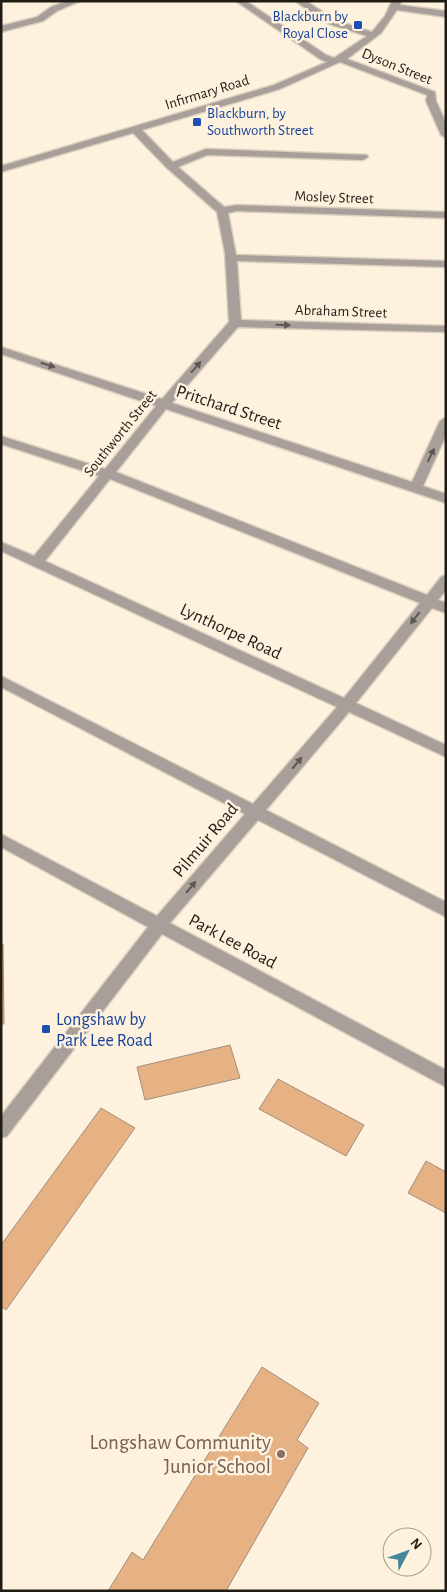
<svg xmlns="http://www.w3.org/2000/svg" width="447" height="1592" viewBox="0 0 447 1592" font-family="'Alegreya Sans',sans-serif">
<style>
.building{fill:#e6b183;stroke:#a08f80}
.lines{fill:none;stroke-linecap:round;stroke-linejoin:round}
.minor-casing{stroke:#dad0be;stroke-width:3}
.minor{fill:#a89e9a;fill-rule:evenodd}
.oneway{fill:#5d5651}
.transit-dot{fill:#1a4fb4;stroke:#fef2de;stroke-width:2}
.education-dot{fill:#8d6e63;stroke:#fef2de;stroke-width:2}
.labels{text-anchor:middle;stroke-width:5;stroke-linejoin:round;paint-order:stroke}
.far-transit-label{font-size:15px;fill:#164399;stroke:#fef2de;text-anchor:end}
.far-street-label{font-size:15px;fill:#201c15;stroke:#fef2de}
.street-label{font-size:18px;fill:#201c15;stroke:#fef2de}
.transit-label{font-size:18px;fill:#164399;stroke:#fef2de;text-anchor:start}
.near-education-label{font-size:21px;fill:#785e54;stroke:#fef2de;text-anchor:end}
</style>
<rect width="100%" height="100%" fill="#fef2de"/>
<!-- building -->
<g class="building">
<path d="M1 944H3L4 1024H1Z"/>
<path d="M230 1045 240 1078 145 1100 137 1067Z"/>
<path d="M278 1079 364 1125 346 1156 259 1109Z"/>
<path d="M101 1108 135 1128 6 1310 1 1306V1245Z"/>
<path d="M426 1161 446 1172V1213L408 1193Z"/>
<path d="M262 1367 319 1403 297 1440 308 1448 226 1591H108L132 1552 143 1560Z"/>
</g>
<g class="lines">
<defs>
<g id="minor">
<path d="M67 1H80L57 11 43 21 1 32V26L37 17 51 7Z"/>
<path d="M236 1H246L326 55 334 58 367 36 329 24 295 1H306L335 20 372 32 385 16 392 1H401L400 5 446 11V17L397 10 381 33 347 59 435 92 436 101 446 123V138L441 135 426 101 427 95 340 62 280 89 142 130 173 162 206 149 367 155 368 157 363 160 207 155 178 167 224 207 237 205 446 212V218L237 211 228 213 236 255 446 261V267L237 261 241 320 446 326V332L238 327 172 403 412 482 440 421 446 417V435L423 486 446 494V503L166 409 116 472 427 595 441 577 446 575V590L438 600 446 603V613L432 608 356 703 446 745V757L349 712 266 810 446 902V917L258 820 170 923 446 1070V1087L162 934 7 1136 1 1138V1116L148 927 1 847V834L157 916 245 814 1 687V676L253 804 337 707 1 551V542L34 556 99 476 1 444V436L105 469 156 406 1 354V347L162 399 229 322 225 253 217 212 167 168 133 133 1 172V166L274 85 327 62 320 59ZM110 479 420 603 344 698 45 561Z"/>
</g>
</defs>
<!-- minor casing -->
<use href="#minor" class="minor-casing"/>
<!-- minor -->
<use href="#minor" class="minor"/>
</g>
<!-- one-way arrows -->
<defs><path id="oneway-solid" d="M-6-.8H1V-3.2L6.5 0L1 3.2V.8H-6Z" transform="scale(1.25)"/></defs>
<g class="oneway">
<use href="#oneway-solid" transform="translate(283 325) rotate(2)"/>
<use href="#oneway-solid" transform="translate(48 365) rotate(18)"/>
<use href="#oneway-solid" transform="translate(196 367) rotate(-49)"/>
<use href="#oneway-solid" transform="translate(431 455) rotate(-65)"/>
<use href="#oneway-solid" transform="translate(415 618) rotate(128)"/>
<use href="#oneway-solid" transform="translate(297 763) rotate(-50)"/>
<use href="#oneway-solid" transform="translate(191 887) rotate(-50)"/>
</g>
<!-- markers -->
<g class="transit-dot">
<rect x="353" y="20" width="10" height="10" rx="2.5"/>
<rect x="192" y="117" width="10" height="10" rx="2.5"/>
<rect x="41" y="1024" width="10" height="10" rx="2.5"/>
</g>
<circle class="education-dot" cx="281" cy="1454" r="5"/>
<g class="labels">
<!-- far-transit labels -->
<g class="far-transit-label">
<text x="348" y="21">Blackburn by<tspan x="348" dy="17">Royal Close</tspan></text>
<text x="207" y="118" text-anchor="start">Blackburn, by<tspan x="207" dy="17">Southworth Street</tspan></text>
</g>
<!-- far-street labels -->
<g class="far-street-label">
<text transform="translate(397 66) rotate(22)" y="5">Dyson Street</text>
<text transform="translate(207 92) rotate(-17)" y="5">Infirmary Road</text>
<text transform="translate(334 197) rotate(2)" y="5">Mosley Street</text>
<text transform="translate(341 311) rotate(2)" y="5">Abraham Street</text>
<text transform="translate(120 433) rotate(-51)" y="5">Southworth Street</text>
</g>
<!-- street labels -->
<g class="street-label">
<text transform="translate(229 407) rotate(18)" y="6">Pritchard Street</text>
<text transform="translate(231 631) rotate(25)" y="6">Lynthorpe Road</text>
<text transform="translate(205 840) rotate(-50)" y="6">Pilmuir Road</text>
<text transform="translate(233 941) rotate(28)" y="6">Park Lee Road</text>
</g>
<!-- transit labels -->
<g class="transit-label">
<text x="56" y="1025">Longshaw by<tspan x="56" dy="21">Park Lee Road</tspan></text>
</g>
<!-- near-education labels -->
<g class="near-education-label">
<text x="271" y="1449">Longshaw Community<tspan x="271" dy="24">Junior School</tspan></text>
</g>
</g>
<!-- border -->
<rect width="447" height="1592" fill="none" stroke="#201c15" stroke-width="5"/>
<!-- north arrow -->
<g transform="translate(407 1552) rotate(49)"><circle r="24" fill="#fef2de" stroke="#a59c8e"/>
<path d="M0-4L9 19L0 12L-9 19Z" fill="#468799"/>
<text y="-8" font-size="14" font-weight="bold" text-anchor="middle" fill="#201c15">N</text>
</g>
</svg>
